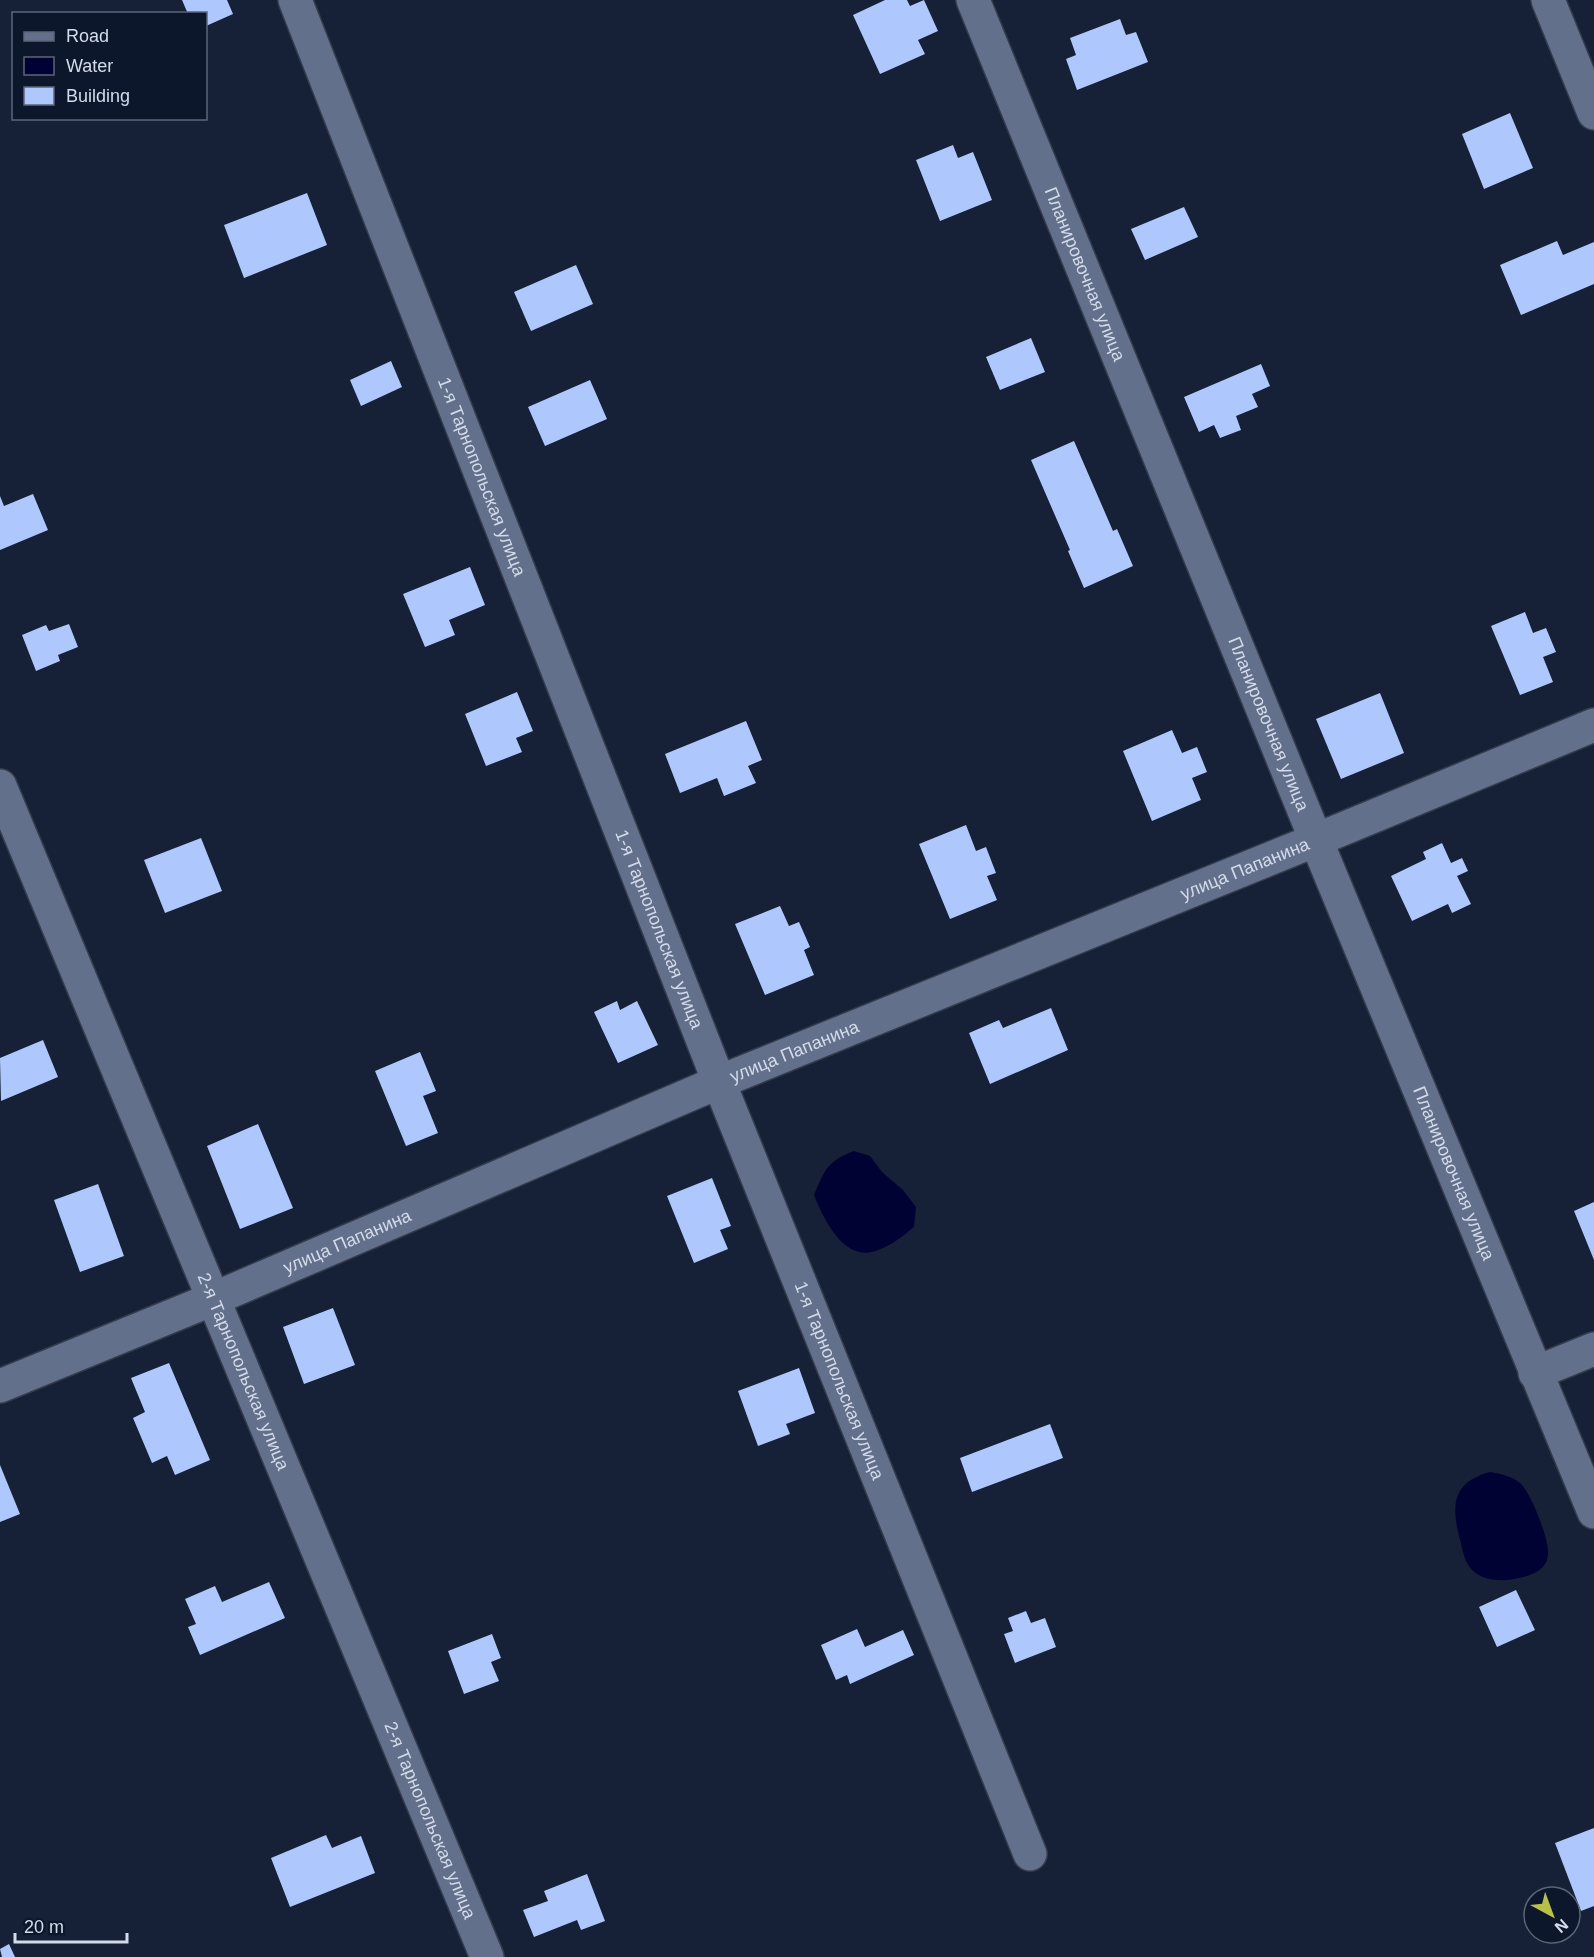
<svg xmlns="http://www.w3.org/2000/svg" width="1594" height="1957" viewBox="0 0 1594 1957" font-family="Arial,sans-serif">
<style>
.water{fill:#000234}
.building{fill:#aec8fd}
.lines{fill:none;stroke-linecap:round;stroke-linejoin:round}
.minor-casing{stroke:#353b4e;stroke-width:36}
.minor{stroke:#63708b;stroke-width:33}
.labels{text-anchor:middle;stroke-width:6;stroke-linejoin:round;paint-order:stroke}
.street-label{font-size:18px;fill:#d3dbea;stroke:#0d172c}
</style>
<rect width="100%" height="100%" fill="#162036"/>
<!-- water -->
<g class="water">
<path d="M854 1151 870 1156 882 1172 903 1190 916 1207 914 1227C903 1236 892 1245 878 1250 845 1264 824 1220 814 1195 825 1170 826 1162 854 1151Z"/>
<path d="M1490 1472C1501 1474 1511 1476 1520 1483 1530 1491 1550 1541 1548 1554 1548 1564 1540 1571 1532 1574 1514 1582 1481 1585 1469 1566 1463 1558 1462 1545 1459 1536 1456 1524 1453 1506 1458 1495 1463 1482 1478 1475 1490 1472Z"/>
</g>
<!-- building -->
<g class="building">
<path d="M182 0H227L233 14 206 26V14H188Z"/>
<path d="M885 0H907L910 6 924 0 938 31 918 40 925 54 880 74 853 15Z"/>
<path d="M1120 19 1126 35 1136 32 1148 62 1077 90 1066 59 1076 55 1070 38Z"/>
<path d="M1510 113 1533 168 1484 189 1462 134Z"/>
<path d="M953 145 958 158 973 152 992 200 940 221 916 160Z"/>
<path d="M307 193 327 245 244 278 224 225Z"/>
<path d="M1184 207 1198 237 1145 260 1131 229Z"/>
<path d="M1557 241 1563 255 1594 242V284L1521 315 1500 265Z"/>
<path d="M576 265 593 304 531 331 514 292Z"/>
<path d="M1031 338 1045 372 1000 390 986 357Z"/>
<path d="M391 361 402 387 361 406 350 380Z"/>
<path d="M1261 364 1270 386 1252 394 1258 407 1236 416 1241 430 1220 438 1214 425 1199 432 1184 397Z"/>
<path d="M590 380 607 419 545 446 528 407Z"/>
<path d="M1074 441 1113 531 1117 529 1133 566 1084 588 1068 551 1070 550 1031 460Z"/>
<path d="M33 494 48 530 0 550V496L4 506Z"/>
<path d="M470 567 485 605 449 620 455 635 425 647 403 594Z"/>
<path d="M1525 612 1533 633 1546 628 1556 652 1543 657 1553 682 1520 695 1491 626Z"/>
<path d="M69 624 78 647 58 655 60 661 36 671 22 635 46 625 49 631Z"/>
<path d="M517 692 533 731 516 738 522 752 486 766 465 714Z"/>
<path d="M1380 693 1404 753 1341 779 1316 719Z"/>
<path d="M746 721 762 760 748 766 756 783 724 796 717 778 680 793 665 754Z"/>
<path d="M1172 730 1182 753 1197 747 1207 772 1192 778 1201 800 1152 821 1123 751Z"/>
<path d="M966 825 976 851 986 847 996 873 987 876 997 900 950 919 919 844Z"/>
<path d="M201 838 222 891 165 913 144 860Z"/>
<path d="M1442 843 1451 863 1462 858 1468 871 1457 876 1471 904 1452 913 1448 904 1412 921 1391 876 1426 859 1423 852Z"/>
<path d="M780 906 789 926 799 922 810 947 804 950 814 975 765 995 735 924Z"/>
<path d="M617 1001 620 1010 637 1001 658 1045 618 1063 594 1012Z"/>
<path d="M1051 1008 1068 1050 990 1084 969 1033 999 1020 1003 1028Z"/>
<path d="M43 1040 58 1077 1 1101 0 1058Z"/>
<path d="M420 1052 436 1091 423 1096 438 1133 406 1146 375 1071Z"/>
<path d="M258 1124 293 1208 240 1229 207 1146Z"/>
<path d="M712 1178 731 1226 720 1230 728 1249 694 1263 667 1196Z"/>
<path d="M98 1184 124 1256 80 1272 54 1200Z"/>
<path d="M1594 1202V1260L1574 1211Z"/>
<path d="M333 1308 355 1365 304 1384 283 1327Z"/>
<path d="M169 1363 210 1460 175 1475 167 1456 152 1463 133 1418 145 1412 131 1378Z"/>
<path d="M799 1368 815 1413 786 1424 790 1434 758 1446 738 1391Z"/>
<path d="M1050 1424 1063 1458 972 1492 960 1458Z"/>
<path d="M0 1465 20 1514 0 1522Z"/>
<path d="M269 1582 285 1618 200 1655 188 1627 196 1624 185 1599 215 1586 222 1602Z"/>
<path d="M1516 1590 1535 1630 1497 1647 1479 1607Z"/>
<path d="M1026 1611 1031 1623 1045 1618 1056 1647 1015 1663 1004 1634 1013 1631 1008 1618Z"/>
<path d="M857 1629 865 1647 903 1630 914 1655 850 1684 847 1675 836 1680 821 1645Z"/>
<path d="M492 1634 501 1658 491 1662 499 1681 464 1694 448 1651Z"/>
<path d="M1594 1828V1906L1581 1911 1555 1843Z"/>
<path d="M326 1835 332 1848 361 1836 375 1873 290 1907 271 1858Z"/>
<path d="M587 1874 605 1921 581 1930 577 1920 534 1937 523 1910 548 1901 544 1891Z"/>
<path d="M9 1944 15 1957H2L0 1949Z"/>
</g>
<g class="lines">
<defs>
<g id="minor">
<path id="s1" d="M295 0 719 1082 1030 1854"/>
<path id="s2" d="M973 0 1316 840 1594 1512"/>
<path d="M1548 0 1594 113"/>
<path id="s3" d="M0 786 487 1957"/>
<path d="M1535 1373 1594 1349"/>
<path id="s4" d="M0 1386 213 1299 719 1082 1316 840 1594 725"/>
</g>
</defs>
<!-- minor casing -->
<use href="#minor" class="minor-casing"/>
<!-- minor -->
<use href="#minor" class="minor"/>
</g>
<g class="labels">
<!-- street labels -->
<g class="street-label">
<text dy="6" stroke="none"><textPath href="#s2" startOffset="296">Планировочная улица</textPath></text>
<text dy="6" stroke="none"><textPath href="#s1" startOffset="512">1-я Тарнопольская улица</textPath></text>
<text dy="6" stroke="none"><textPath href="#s2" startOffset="782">Планировочная улица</textPath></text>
<text dy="6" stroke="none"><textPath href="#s4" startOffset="1348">улица Папанина</textPath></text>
<text dy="6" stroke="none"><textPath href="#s1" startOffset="998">1-я Тарнопольская улица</textPath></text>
<text dy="6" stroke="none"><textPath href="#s4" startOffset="862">улица Папанина</textPath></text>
<text dy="6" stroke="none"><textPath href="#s2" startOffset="1268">Планировочная улица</textPath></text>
<text dy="6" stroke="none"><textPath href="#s4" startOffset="376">улица Папанина</textPath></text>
<text dy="6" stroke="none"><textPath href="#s3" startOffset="634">2-я Тарнопольская улица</textPath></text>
<text dy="6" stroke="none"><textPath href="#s1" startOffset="1484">1-я Тарнопольская улица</textPath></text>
<text dy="6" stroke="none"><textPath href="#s3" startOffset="1120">2-я Тарнопольская улица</textPath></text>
</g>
</g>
<!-- legend -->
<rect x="12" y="12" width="195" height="108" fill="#0d172c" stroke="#5c6578" stroke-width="1.5"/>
<rect x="24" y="32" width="30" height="9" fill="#63708b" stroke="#5c6578" stroke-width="1.5"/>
<text x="66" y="42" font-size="18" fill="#d3dbea">Road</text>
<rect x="24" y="57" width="30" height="18" fill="#000234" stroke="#5c6578" stroke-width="1.5"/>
<text x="66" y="72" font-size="18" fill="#d3dbea">Water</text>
<rect x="24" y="87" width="30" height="18" fill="#aec8fd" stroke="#5c6578" stroke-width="1.5"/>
<text x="66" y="102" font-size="18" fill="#d3dbea">Building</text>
<!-- north arrow -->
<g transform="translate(1552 1915) rotate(139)"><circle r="28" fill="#0d172c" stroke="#5c6578" stroke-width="1.5"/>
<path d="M0-4.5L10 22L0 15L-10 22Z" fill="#b7c148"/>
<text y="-9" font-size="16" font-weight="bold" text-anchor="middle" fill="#d3dbea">N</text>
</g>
<!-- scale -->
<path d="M15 1933v9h112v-9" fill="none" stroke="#d3dbea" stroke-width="3"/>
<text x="24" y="1933" font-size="18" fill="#d3dbea" stroke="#0d172c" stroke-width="4.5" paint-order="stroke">20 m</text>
</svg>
